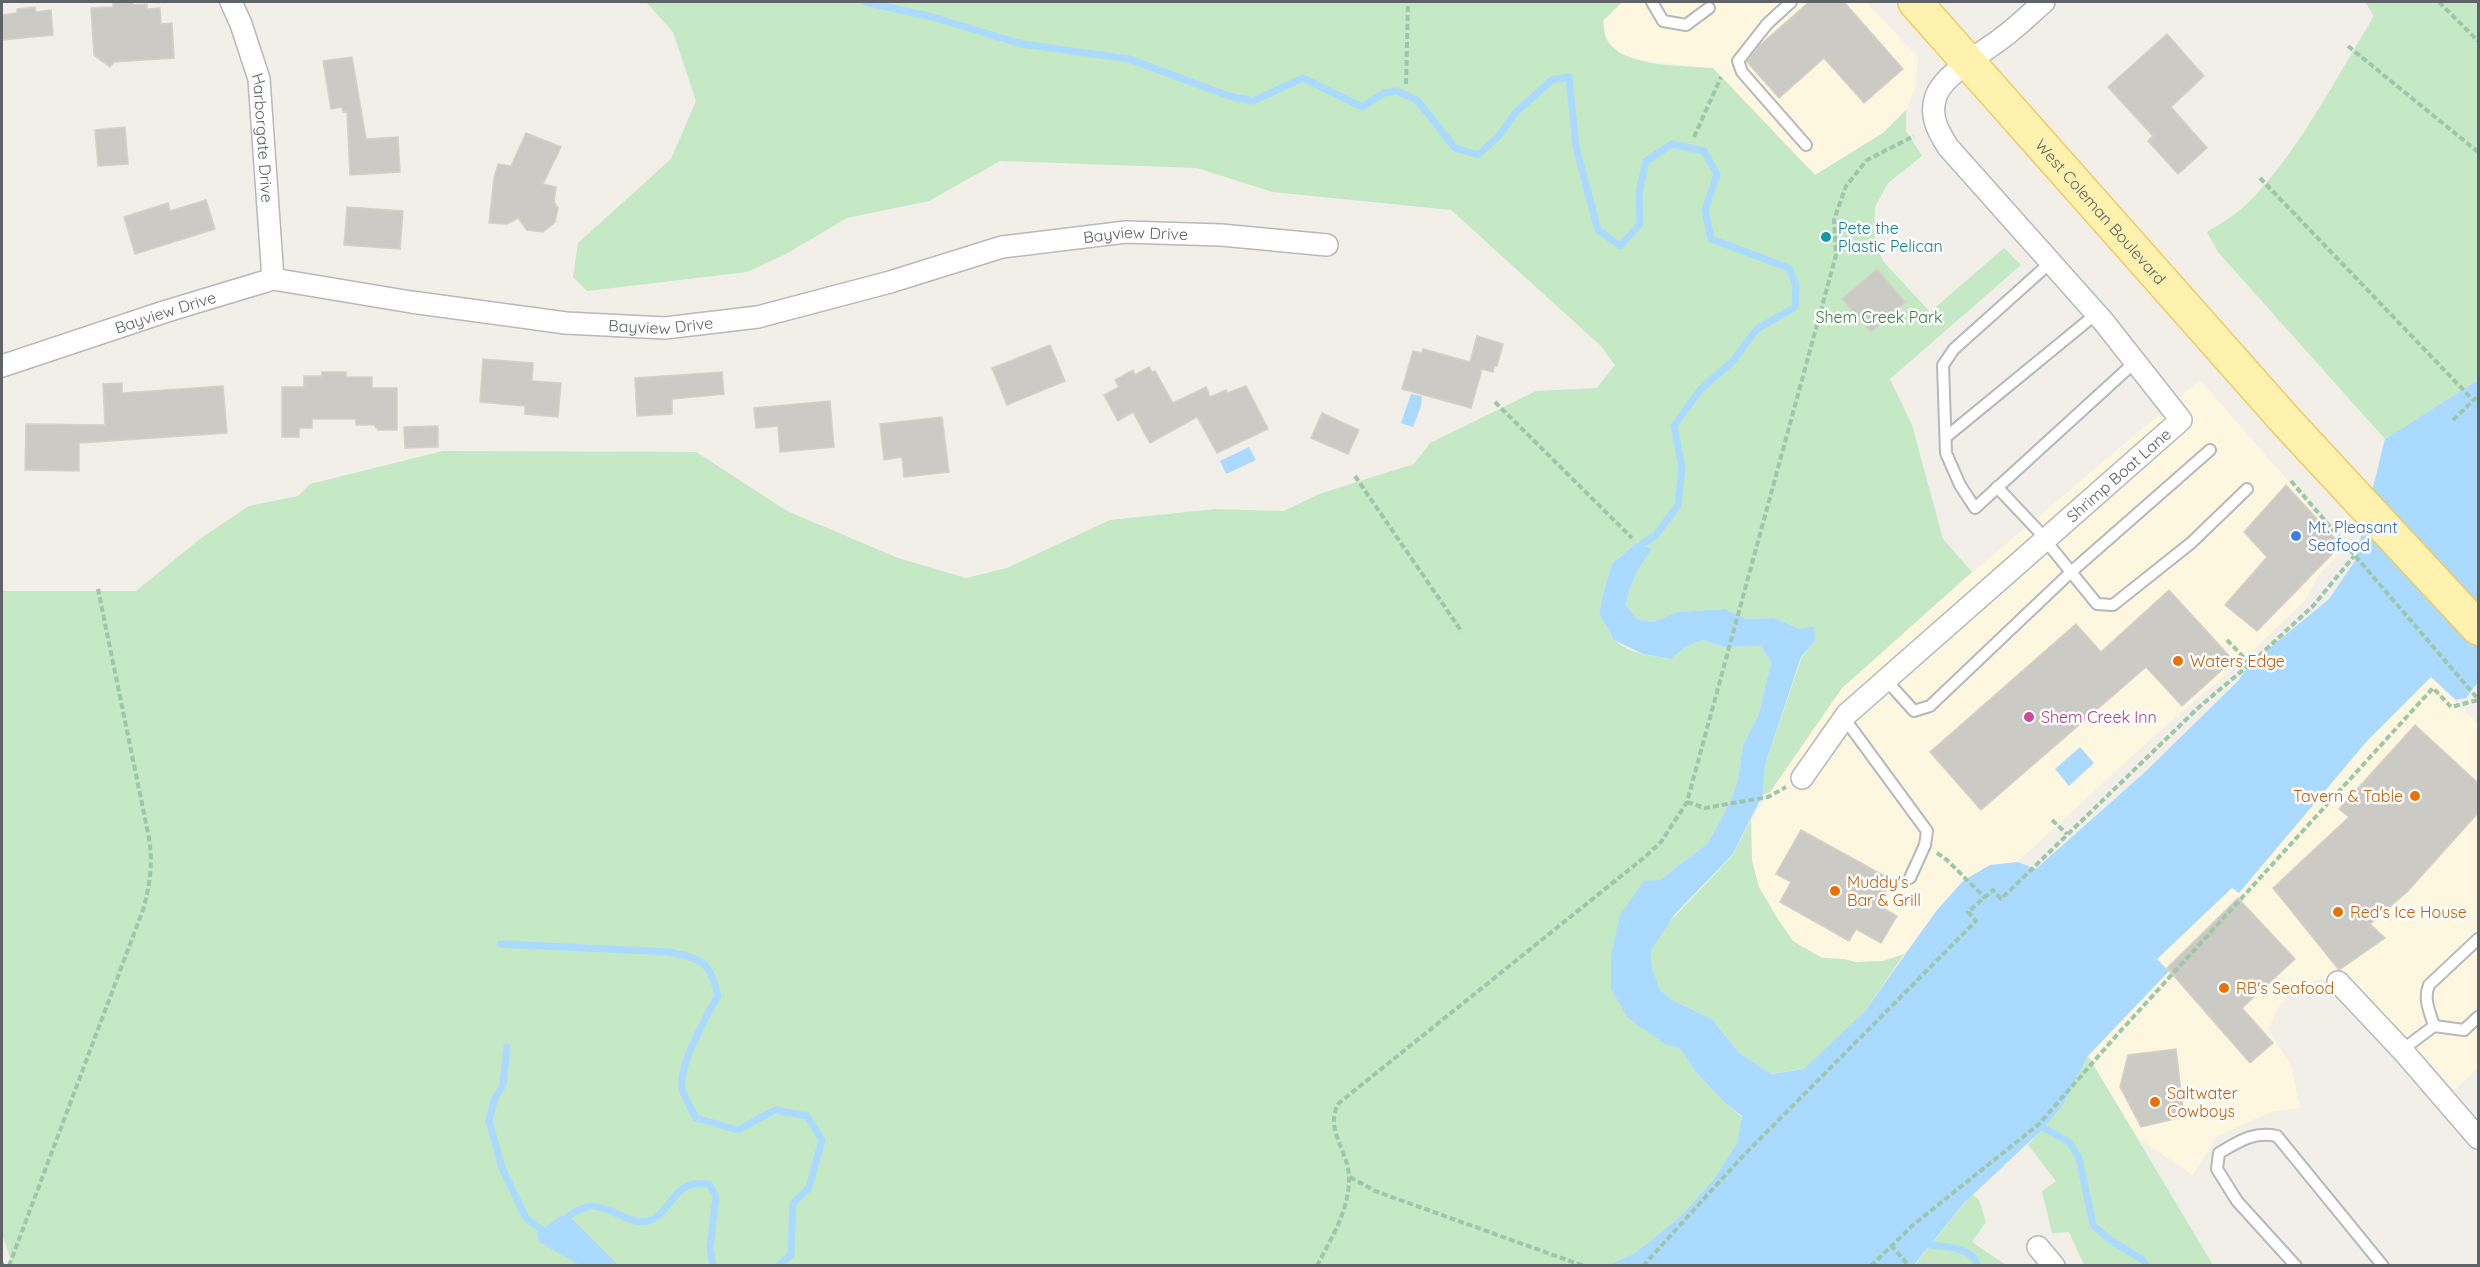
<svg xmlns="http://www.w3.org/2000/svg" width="2480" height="1267" viewBox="0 0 2480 1267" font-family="Quicksand,sans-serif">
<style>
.commercial{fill:#fef7e0}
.green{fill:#c5e8c5}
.water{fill:#aadaff}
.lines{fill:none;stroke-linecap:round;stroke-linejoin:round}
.stream{stroke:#aadaff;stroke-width:7}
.building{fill:#cccac5;stroke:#d6d1c6;stroke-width:1.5}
.service-casing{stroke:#b5b8bc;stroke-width:14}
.minor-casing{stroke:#b5b8bc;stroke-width:24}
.primary-casing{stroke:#f2c960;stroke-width:36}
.path{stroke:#9cc7a9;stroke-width:4;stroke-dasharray:6 3;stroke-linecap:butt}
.service{stroke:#fff;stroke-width:10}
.minor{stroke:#fff;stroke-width:21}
.primary{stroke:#fff2af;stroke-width:33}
.culture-dot{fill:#0f9aa8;stroke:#fff;stroke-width:2}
.shop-dot{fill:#3f7fe0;stroke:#fff;stroke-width:2}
.food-dot{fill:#e8710a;stroke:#fff;stroke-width:2}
.hotel-dot{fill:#d1479c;stroke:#fff;stroke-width:2}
.labels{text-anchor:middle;stroke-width:5;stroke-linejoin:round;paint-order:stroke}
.street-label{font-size:16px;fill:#5f6368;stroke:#fff}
.culture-label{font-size:16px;fill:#0d838f;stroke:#fff;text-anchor:start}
.park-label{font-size:16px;fill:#348238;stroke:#fff}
.shop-label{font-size:16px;fill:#366cbe;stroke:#fff;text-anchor:start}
.food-label{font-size:16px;fill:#c56008;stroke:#fff;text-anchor:start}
.hotel-label{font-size:16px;fill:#b23c85;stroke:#fff;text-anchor:start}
</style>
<rect width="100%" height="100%" fill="#f1efe8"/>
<!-- commercial -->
<g class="commercial">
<path d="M1622 2H1866L1918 57 1915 88 1906 110 1883 133 1815 175 1713 68 1651 62 1622 55 1607 40 1603 21Z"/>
<path d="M2200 380 2342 543V551L2321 572 2304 601 2246 657 2147 742 2017 862 1990 865 1963 881 1937 910 1904 954 1883 961 1855 962 1844 959 1822 958 1793 941 1779 921 1759 887 1752 861 1751 820 1842 688 1939 601Z"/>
<path d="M2431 677 2478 724V1068L2454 1090 2350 979H2325L2300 983 2280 1005 2268 1029 2291 1065 2300 1108 2270 1112 2216 1137 2193 1175 2138 1138 2088 1056 2169 972 2157 960 2232 887 2239 892 2367 741Z"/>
</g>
<!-- green -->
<g class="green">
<path d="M646 2H1622L1603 21C1604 26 1604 35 1607 40 1621 67 1685 66 1713 68L1815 175 1883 133 1906 110V131L1922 156 1888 183 1875 207 1874 235 1883 261 1930 312 2004 248 2021 265 1890 379 1912 425 1943 539 1972 572 1842 688 1770 792 1763 794 1765 765 1802 657 1815 641 1800 629 1774 618 1747 619 1725 609 1677 612 1653 622 1637 619 1626 605C1630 583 1639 567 1652 549L1636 543 1612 564 1605 586 1599 614C1604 622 1608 632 1614 639 1627 654 1653 656 1671 659L1685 647 1702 640 1725 647 1761 646 1771 662 1759 714 1743 745 1738 779 1730 802 1708 843 1660 880 1628 1018 1665 1043 1680 1049 1696 1072 1725 1103 1742 1117 1737 1143 1714 1179 1681 1216 1635 1253 1610 1266H13L2 1234V591H136L200 539 249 506 298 496 310 484 443 451 696 452 787 511 898 558 966 578 1007 568 1110 520 1216 509 1284 511 1319 494 1414 464 1430 443 1536 391 1597 388 1615 365 1600 345 1451 210 1273 192 1197 168 1000 161 929 201 847 218 786 254 747 272 587 291 573 277 578 243 671 159 696 101 673 32Z"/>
<path d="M2365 2H2478V380L2385 439 2218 252 2207 232C2218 225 2231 218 2241 209 2293 163 2337 76 2374 16Z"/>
<path d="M1751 820 1752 861 1759 887 1779 921 1793 941 1822 958 1844 959 1855 962 1883 961 1904 954 1865 1011 1829 1047 1804 1069 1770 1074 1739 1053 1712 1019 1674 1001 1660 990 1652 967 1651 950 1664 928 1733 855Z"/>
<path d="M2088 1056 2213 1265H2084L2069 1232 2052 1233 2042 1191 2056 1181 2028 1145 2064 1103Z"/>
<path d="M1972 1194 1979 1200 1986 1222 1972 1242 2006 1265 1914 1266Z"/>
</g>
<!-- water -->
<g class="water">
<path d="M2478 380V682L2466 698 2456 700 2431 677 2367 741 2239 893 2232 888 2157 959 2169 971 2088 1056 2064 1103 2044 1128 1965 1202 1914 1265H1610L1635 1253 1681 1216 1714 1179 1737 1143 1742 1116 1725 1103 1696 1072 1680 1049 1665 1044 1628 1018 1611 989V956L1620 915 1644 881 1660 880 1708 843 1730 802 1738 779 1743 745 1759 714 1771 662 1761 646 1725 647 1702 640 1685 647 1671 659 1643 654 1614 640 1599 614 1605 586 1612 564 1636 543 1652 549C1639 567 1630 583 1626 605L1637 619 1653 622 1677 612 1725 609 1747 619 1774 618 1800 629 1814 626 1815 641 1801 657 1765 765 1763 794 1733 854 1675 914 1651 950 1652 967 1660 990 1674 1001 1712 1019 1739 1053 1771 1074 1804 1069 1865 1011 1937 910 1963 881 1990 865 2017 862 2036 869 2145 772 2238 681 2250 664 2329 599 2355 561 2385 439Z"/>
<path d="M1411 394 1422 396 1421 406 1413 427 1401 423Z"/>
<path d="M1249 447 1256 460 1226 474 1220 461Z"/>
<path d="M2080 747 2094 763 2069 786 2055 769Z"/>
<path d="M561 1216H569L618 1265H580L539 1242 537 1233Z"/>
</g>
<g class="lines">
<!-- stream -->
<g class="stream">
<path d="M865 2 932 17 1022 44 1129 59 1229 96 1253 101 1303 78 1362 107 1384 93 1397 91 1417 100 1455 148 1478 155 1499 136 1515 113 1552 80 1569 77 1576 147 1598 230 1620 246 1640 224 1639 192 1646 161 1672 144 1704 151 1717 174 1705 210 1711 239 1789 268 1796 286 1795 307 1757 329 1733 361 1700 390 1674 426 1682 468 1678 505 1656 535 1641 545 1637 552"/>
<path d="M500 944 670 952C704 960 709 961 718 996 707 1014 678 1067 682 1088 684 1098 692 1109 696 1118L738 1130 775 1110 807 1116 822 1140 809 1188 793 1203 791 1255 778 1266"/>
<path d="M507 1047 503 1085 495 1098 489 1121 502 1168 526 1218 542 1230"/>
<path d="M2044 1128 2069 1142 2079 1158 2093 1225 2110 1240 2143 1260 2146 1266"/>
<path d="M569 1216C602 1190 619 1226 648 1221 666 1217 672 1191 690 1185 696 1183 703 1184 709 1184L716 1196 710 1248 713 1266"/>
<path d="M1931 1245C1948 1247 1972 1247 1978 1266"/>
</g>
</g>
<!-- building -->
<g class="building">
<path d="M113 2H133V5L147 4V9L160 8 161 24 172 23 174 58 114 62 110 67 94 55 91 8 113 7Z"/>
<path d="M1809 2H1844L1903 69 1864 103 1824 58 1779 98 1747 62 1758 47Z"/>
<path d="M35 7 36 12 51 10 53 35 2 40V15L17 13V9Z"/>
<path d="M2167 34 2204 76 2171 107 2207 148 2178 174 2148 141 2153 136 2108 87Z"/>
<path d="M352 57 366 139 398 137 400 172 350 175 347 112H343L342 107 331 109 323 61Z"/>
<path d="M125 127 128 164 98 166 95 130Z"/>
<path d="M526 133 561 147 543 184 556 187 554 202 558 208 555 222 543 232 527 230 518 218 507 224 489 223 494 178 498 164 511 166Z"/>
<path d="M206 200 215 229 135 254 124 217 168 203 170 211Z"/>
<path d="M347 207 403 211 400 249 344 245Z"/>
<path d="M1877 269 1905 302 1871 332 1842 299Z"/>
<path d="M1477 336 1503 344 1497 366H1494L1493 372 1482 369 1471 408 1402 389 1413 351 1422 353 1423 349 1470 362Z"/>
<path d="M1050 345 1065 381 1007 405 992 368Z"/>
<path d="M483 359 533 363 532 381 561 383 558 417 525 414V406L480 402Z"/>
<path d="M1149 367 1152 372 1155 371 1173 403 1206 387 1210 397 1226 390 1227 393 1246 386 1268 429 1217 453 1197 417 1150 443 1133 412 1118 421 1104 395 1119 387 1115 380 1133 370 1135 375Z"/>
<path d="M322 372H346V377H372V388H397V430H378L374 425H356V419H312V428H299V437H282V387H304V376H322Z"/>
<path d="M722 372 724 394 672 399V414L637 416 635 378Z"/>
<path d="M122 383V393L223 386 227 433 79 443V471L25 470 26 424 105 425 103 384Z"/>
<path d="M830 401 834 447 780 452 778 426 756 428 754 408Z"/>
<path d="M1322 413 1359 430 1348 454 1311 438Z"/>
<path d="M942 417 949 472 904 477 902 457 884 460 880 424Z"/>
<path d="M438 426V447L405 448 404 427Z"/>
<path d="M2286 485 2341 545 2257 631 2225 605 2267 557 2244 532Z"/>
<path d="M2169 590 2233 660 2182 706 2146 667 1981 810 1930 752 2076 624 2101 652Z"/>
<path d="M2415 725 2478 783V813L2407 892 2370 924 2385 938 2339 970 2273 888 2349 817 2339 809Z"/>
<path d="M1801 830 1892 880 1878 905 1897 916 1881 943 1856 929 1849 941 1780 902 1791 882 1776 874Z"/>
<path d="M2238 898 2295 959 2242 1008 2273 1043 2250 1063 2167 968Z"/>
<path d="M2176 1049 2184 1117 2141 1127 2120 1087 2128 1055Z"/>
</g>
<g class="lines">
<defs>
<g id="service">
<path d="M1652 2 1663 21 1686 25 1709 8"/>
<path d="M1791 2 1767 24 1738 61 1742 72 1806 145"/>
<path d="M2051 262 1954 349 1943 365 1946 453 1960 485 1975 508 2135 362"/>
<path d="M1946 437 2096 314"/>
<path d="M1997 487 2046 539"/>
<path d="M2045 540 2097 604 2113 605 2191 543 2247 489"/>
<path d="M1886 680 1914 711 1930 706 2071 572 2210 450"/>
<path d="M1844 718 1927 831 1925 845 1910 878"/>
<path d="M2434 1026C2430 1012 2423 999 2429 985L2478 939"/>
<path d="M2402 1050 2434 1026 2464 1030 2478 1017"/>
<path d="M2296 1266 2237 1201 2217 1169 2219 1153C2238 1142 2253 1131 2277 1136L2383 1266"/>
</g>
<g id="minor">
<path id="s1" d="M231 2 241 24 259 79 273 279"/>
<path id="s2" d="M2 366 167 311 273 279 411 302 566 323 665 328 758 317 890 282 1002 247 1126 232 1221 235 1327 245"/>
<path id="s3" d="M1802 778 1847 714 2181 420 2103 321 1948 147C1938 131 1929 116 1936 96 1944 74 1984 52 2002 38 2017 27 2030 14 2044 2"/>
<path d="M2338 982 2402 1050 2478 1138"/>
<path d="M2038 1247 2054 1266"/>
</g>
<g id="primary">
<path id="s4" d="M1915 2 2286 421 2478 628"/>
</g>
</defs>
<!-- service casing -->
<use href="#service" class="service-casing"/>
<!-- minor casing -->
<use href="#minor" class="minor-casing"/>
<!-- primary casing -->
<use href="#primary" class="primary-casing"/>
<!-- path -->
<g class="path">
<path d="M2439 2 2478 41"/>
<path d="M2348 46 2478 152"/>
<path d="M1406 84 1408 2"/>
<path d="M1694 137 1721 77"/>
<path d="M2260 178 2474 401"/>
<path d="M1495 402 1632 538"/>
<path d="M2453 420 2478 396"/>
<path d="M1355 476 1462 632"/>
<path d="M2291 481 2478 699"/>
<path d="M2227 640 2250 664"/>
<path d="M1687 802 1705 808 1768 797 1786 787"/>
<path d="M2052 820 2067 834"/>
<path d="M1937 853 1947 860 1985 898"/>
<path d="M1350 1177 1375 1191 1584 1266"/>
<path d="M1891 1245 1909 1266"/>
<path d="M2 1263 3 1266"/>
<path d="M9 1266 144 907C150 883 153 863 149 838L98 589"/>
<path d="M1317 1266C1331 1238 1349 1211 1349 1179 1350 1153 1323 1128 1339 1103L1646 856 1661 842 1687 802 1836 255 1834 220 1846 186 1867 160 1914 136"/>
<path d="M1643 1266 1742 1157 1976 921 1968 912 1993 890 2001 899 2198 708 2250 664 2313 606 2354 556"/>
<path d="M1871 1266 1913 1225 2039 1124 2116 1036 2433 688 2451 707 2478 700"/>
</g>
<!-- service -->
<use href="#service" class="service"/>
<!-- minor -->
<use href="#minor" class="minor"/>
<!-- primary -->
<use href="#primary" class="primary"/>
</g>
<!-- markers -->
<circle class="culture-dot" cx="1826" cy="237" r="6"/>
<circle class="shop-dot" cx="2296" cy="536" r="6"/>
<g class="food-dot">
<circle cx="2178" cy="661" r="6"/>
<circle cx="2415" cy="796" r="6"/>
<circle cx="1835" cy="891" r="6"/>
<circle cx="2338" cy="912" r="6"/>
<circle cx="2224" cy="988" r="6"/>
<circle cx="2155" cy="1102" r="6"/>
</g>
<circle class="hotel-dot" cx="2029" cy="717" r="6"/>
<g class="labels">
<!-- street labels -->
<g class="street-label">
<text dy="6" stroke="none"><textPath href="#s1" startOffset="141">Harborgate Drive</textPath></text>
<text dy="6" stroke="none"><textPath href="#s4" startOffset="280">West Coleman Boulevard</textPath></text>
<text dy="6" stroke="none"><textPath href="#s2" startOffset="1162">Bayview Drive</textPath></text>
<text dy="6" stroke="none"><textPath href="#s2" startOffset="172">Bayview Drive</textPath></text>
<text dy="6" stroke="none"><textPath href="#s2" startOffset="676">Bayview Drive</textPath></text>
<text dy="6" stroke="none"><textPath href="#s3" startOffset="440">Shrimp Boat Lane</textPath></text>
</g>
<!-- culture labels -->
<g class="culture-label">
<text x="1838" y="234">Pete the<tspan x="1838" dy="18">Plastic Pelican</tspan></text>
</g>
<!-- park labels -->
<g class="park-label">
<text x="1879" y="323">Shem Creek Park</text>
</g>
<!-- shop labels -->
<g class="shop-label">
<text x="2308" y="533">Mt. Pleasant<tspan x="2308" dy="18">Seafood</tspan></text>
</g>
<!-- food labels -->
<g class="food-label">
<text x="2190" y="667">Waters Edge</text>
<text x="2403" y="802" text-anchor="end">Tavern &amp; Table</text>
<text x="1847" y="888">Muddy's<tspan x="1847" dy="18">Bar &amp; Grill</tspan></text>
<text x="2350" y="918">Red's Ice House</text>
<text x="2236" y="994">RB's Seafood</text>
<text x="2167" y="1099">Saltwater<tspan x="2167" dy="18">Cowboys</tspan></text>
</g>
<!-- hotel labels -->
<g class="hotel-label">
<text x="2041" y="723">Shem Creek Inn</text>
</g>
</g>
<!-- border -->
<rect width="2480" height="1267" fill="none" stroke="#5f6368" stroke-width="6"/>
</svg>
